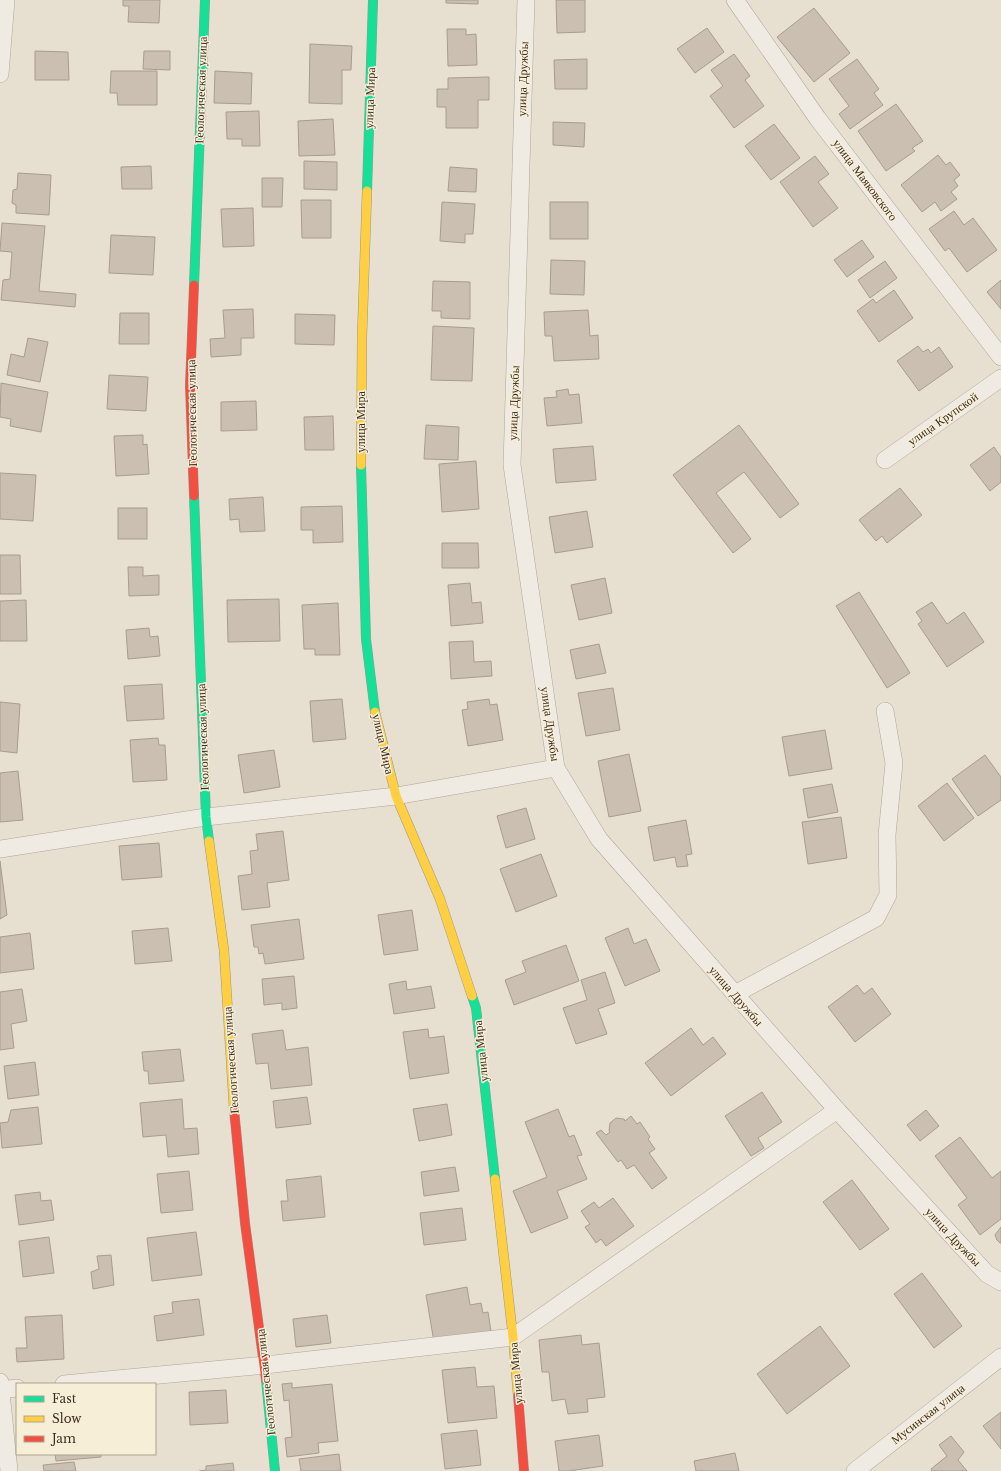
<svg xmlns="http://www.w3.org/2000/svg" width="1001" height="1471" viewBox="0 0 1001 1471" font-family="'Libre Baskerville',serif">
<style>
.building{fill:#cbbfb2;stroke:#a89c90}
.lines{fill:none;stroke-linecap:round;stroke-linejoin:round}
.street-casing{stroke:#ada599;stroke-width:18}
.fast-casing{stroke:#9c958a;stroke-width:10}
.slow-casing{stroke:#9c958a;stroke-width:10}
.jam-casing{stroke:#9c958a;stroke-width:10}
.street{stroke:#efebe3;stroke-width:17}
.fast{stroke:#16e098;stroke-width:9}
.slow{stroke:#ffcf43;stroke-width:9}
.jam{stroke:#f24e42;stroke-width:9}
.labels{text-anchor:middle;stroke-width:3;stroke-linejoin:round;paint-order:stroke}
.street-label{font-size:12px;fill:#3d2e20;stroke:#f7eed8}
</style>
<rect width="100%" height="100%" fill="#e7e0d1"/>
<!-- building -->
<g class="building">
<path d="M123 0H160L159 23 128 22 129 6H123Z"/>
<path d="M446 0H478V4L446 3Z"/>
<path d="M556 0H585V32L557 33Z"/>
<path d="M814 8 850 53 814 82 777 37Z"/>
<path d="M707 28 724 52 695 73 677 49Z"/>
<path d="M447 29H466V35L476 34 477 65 448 66Z"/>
<path d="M310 44 352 46 351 70H342V104L309 103Z"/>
<path d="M35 51 68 52 69 80H35Z"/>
<path d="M144 51H170V70L143 69Z"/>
<path d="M734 54 750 76 745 80 764 106 734 128 710 96 723 86 711 70Z"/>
<path d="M587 59V89H555L554 60Z"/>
<path d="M857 59 879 89 874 93 883 105 850 129 839 114 849 106 829 79Z"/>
<path d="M111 71H157V105H118L117 93H110Z"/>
<path d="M215 71 252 73 251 104 214 103Z"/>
<path d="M489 77V100H478V128H446V107H437V89H448V78Z"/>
<path d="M896 104 923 141 912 148 915 151 886 171 858 131Z"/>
<path d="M259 111 260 146H242V139H227L226 112Z"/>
<path d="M333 119 335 155 299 156 298 121Z"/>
<path d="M553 122 585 123 584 147 553 145Z"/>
<path d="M774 124 800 158 771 180 745 146Z"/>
<path d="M938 155 946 165 950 162 960 175 954 180 958 186 951 192 957 199 941 211 935 202 922 212 901 185Z"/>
<path d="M815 156 829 174 818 182 838 208 813 227 780 182Z"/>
<path d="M304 161 337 162V190L304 189Z"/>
<path d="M151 166 152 189H122L121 167Z"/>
<path d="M450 167 477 169 476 192 448 191Z"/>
<path d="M18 173 51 175 49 215 16 213V205L12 203 13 190 17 189Z"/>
<path d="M262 178H283L282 207H262Z"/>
<path d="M301 200H331V238H302Z"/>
<path d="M442 202 475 204 473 234H465V243L440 241Z"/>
<rect x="550" y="202" width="38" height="37"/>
<path d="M253 208 254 246 223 247 221 209Z"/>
<path d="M954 211 964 225 973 218 997 250 967 272 949 248 945 251 929 229Z"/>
<path d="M2 223 45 226 39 291 76 294 75 307 1 300 3 280 10 279 12 252 0 251Z"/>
<path d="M111 235 155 237 153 275 109 273Z"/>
<path d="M862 240 874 257 847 277 834 260Z"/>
<path d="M551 260 585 261 584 295 550 294Z"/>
<path d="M885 261 897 278 870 298 858 280Z"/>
<path d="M1001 280V309L987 292Z"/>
<path d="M433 281 470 282V319L441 318V311H432Z"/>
<path d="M894 290 913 318 879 342 857 311 873 299 876 303Z"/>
<path d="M253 309 254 338H241V355L211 357 210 339 225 338 223 310Z"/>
<path d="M588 310 590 336 598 335 599 359 554 361 552 336H545L544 312Z"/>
<path d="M120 313H149V344H119Z"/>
<path d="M295 314 335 315 334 345 295 344Z"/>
<path d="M433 326 474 328 472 381 431 380Z"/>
<path d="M28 338 48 342 40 382 7 375 11 354 24 357Z"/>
<path d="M918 346 923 352 928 349 931 353 939 347 953 367 919 391 897 361Z"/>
<path d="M109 375 148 377 146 411 107 409Z"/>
<path d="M1 383 48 392 41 432 10 426 11 419 0 417Z"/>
<path d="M568 389 569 395 579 394 582 423 547 426 544 398 557 397 556 391Z"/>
<path d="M256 401 257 430 221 431V402Z"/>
<path d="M333 416 334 450H305L304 417Z"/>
<path d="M426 425 459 427 458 460 424 459Z"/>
<path d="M739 425 799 504 780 518 744 472 716 493 751 539 733 553 673 475Z"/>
<path d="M143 435V445L147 444 149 474 116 476 114 436Z"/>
<path d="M593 446 596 480 556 483 553 449Z"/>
<path d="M994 447 1001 457V482L990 491 970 465Z"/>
<path d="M476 461 479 509 442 512 439 464Z"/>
<path d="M0 473 36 475 33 521 0 519Z"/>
<path d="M900 488 922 515 887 543 882 536 876 541 859 520Z"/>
<path d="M263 497 265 531 240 532 239 519 230 520 229 499Z"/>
<path d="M342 506 343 542 313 543V530H301V507Z"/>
<rect x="118" y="508" width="29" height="31"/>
<path d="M587 511 593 547 555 553 549 517Z"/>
<path d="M442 543H478L479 568H442Z"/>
<path d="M0 555H20L21 594H0Z"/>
<path d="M128 567H143V576L159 575V595L129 596Z"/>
<path d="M605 578 612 613 579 620 571 585Z"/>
<path d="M470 583 472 603 481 602 483 623 451 626 448 585Z"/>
<path d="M859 592 910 673 887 688 836 606Z"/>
<path d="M279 599 280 641 228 642 227 600Z"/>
<path d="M26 600 27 641H0V601Z"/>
<path d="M932 602 947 624 964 612 984 642 947 667 918 624 922 621 916 612Z"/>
<path d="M338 603 340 655H315V649H304L302 605Z"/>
<path d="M149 628 150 637 158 636 160 656 128 659 126 630Z"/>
<path d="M473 641 474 662 491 661 492 676 451 679 449 642Z"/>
<path d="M599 644 606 673 576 679 570 650Z"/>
<path d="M162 684 164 719 127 721 124 686Z"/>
<path d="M613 688 620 730 586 736 578 693Z"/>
<path d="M342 699 346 739 313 742 310 701Z"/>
<path d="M489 699 490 705 497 704 503 740 468 746 462 710 468 709 467 702Z"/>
<path d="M0 702 20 704 17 753 0 751Z"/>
<path d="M825 730 832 769 789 776 782 737Z"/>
<path d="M158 738 159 745H165L167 780 133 782 130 740Z"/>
<path d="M274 750 280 787 244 793 238 755Z"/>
<path d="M629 754 641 811 609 817 598 761Z"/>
<path d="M985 755 1001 777V800L978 816 952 779Z"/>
<path d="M18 771 23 820 0 822V773Z"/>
<path d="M947 783 974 818 944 841 918 806Z"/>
<path d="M832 784 838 812 808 818 803 789Z"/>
<path d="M526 808 535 839 506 848 497 816Z"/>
<path d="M841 817 847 858 808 864 802 822Z"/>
<path d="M686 820 692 854 686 855 688 866 677 867 675 857 654 861 648 827Z"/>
<path d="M283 831 289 880 267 883 270 907 242 910 238 876 252 874 250 851 258 850 256 834Z"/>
<path d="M159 843 162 877 122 880 119 846Z"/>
<path d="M541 854 557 896 516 912 500 869Z"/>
<path d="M0 861 7 915 0 919Z"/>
<path d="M412 910 418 950 384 955 378 915Z"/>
<path d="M299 919 304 959 265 964 263 953 259 954 258 947H254L251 925Z"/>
<path d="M168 928 172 961 135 964 132 931Z"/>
<path d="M628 928 634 944 646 939 660 971 625 986 605 938Z"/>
<path d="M30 933 34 969 0 973V937Z"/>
<path d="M566 945 579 981 514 1005 505 980 526 972 522 961Z"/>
<path d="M605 972 615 1003 598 1009 607 1034 576 1044 563 1008 587 1000 581 980Z"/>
<path d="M294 976 297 1008 282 1010V1003L264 1005 262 979Z"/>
<path d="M406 981 407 990 431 986 435 1008 394 1014 389 984Z"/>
<path d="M857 985 864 994 872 988 891 1014 855 1042 828 1007Z"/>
<path d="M22 989 27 1021 11 1024 14 1048 0 1050V992Z"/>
<path d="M691 1028 703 1045 713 1037 726 1054 671 1096 645 1063Z"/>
<path d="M428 1029 429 1038 444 1036 449 1073 410 1079 403 1032Z"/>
<path d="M283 1030 286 1050 308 1047 312 1085 271 1089 268 1063 256 1064 252 1034Z"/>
<path d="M180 1049 184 1081 149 1084 148 1071H144L142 1052Z"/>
<path d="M35 1062 39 1095 8 1099 4 1066Z"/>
<path d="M762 1092 782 1122 758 1138 764 1148 751 1156 725 1116Z"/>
<path d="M307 1097 311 1124 276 1128 273 1101Z"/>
<path d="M182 1099 184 1129 197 1128 199 1154 168 1157 166 1135 143 1137 140 1103Z"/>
<path d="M447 1104 452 1135 419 1141 413 1109Z"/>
<path d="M38 1107 42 1144 2 1148 0 1123 8 1122 11 1110Z"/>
<path d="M558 1109 569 1137 574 1135 582 1155 577 1156 587 1179 557 1191 568 1218 531 1233 513 1191 547 1177 525 1122Z"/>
<path d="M926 1110 939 1126 920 1141 907 1125Z"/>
<path d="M631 1116 637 1124 640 1122 650 1137 648 1139 655 1149 649 1153 667 1178 652 1189 634 1165 627 1169 621 1160 618 1162 596 1133 601 1130 606 1135 610 1132 609 1131 610 1123 616 1118 624 1119 625 1121Z"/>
<path d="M960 1137 992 1178 1001 1171V1219L980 1235 958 1205 967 1198 935 1156Z"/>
<path d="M455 1167 459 1191 424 1196 421 1172Z"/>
<path d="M189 1171 193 1210 161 1213 157 1174Z"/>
<path d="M321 1176 325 1217 283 1221 281 1201H288L286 1180Z"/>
<path d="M852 1180 889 1229 860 1250 823 1202Z"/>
<path d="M40 1192 41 1201 51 1200 54 1220 19 1225 15 1195Z"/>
<path d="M613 1198 634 1226 606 1246 601 1239 596 1243 585 1227 590 1224 581 1211 594 1202 599 1208Z"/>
<path d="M462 1208 466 1240 424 1245 420 1213Z"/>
<path d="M1001 1227V1243H1000L997 1240 995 1235Z"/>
<path d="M196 1232 202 1275 152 1281 147 1238Z"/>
<path d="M49 1237 54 1273 23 1277 19 1241Z"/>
<path d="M111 1255 114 1285 93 1289 91 1272 99 1269 97 1256Z"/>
<path d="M922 1273 962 1326 934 1348 894 1294Z"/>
<path d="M467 1287 470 1305 481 1303 483 1313 488 1312 491 1331 434 1342 426 1295Z"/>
<path d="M199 1299 204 1335 157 1341 154 1316 173 1313 172 1302Z"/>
<path d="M62 1315 64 1359 17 1362 16 1348H27L25 1317Z"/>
<path d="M327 1315 331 1343 296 1347 293 1319Z"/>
<path d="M820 1326 850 1366 787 1414 757 1374Z"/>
<path d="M581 1335 582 1345 599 1343 605 1397 587 1399 588 1412 568 1414 565 1399 552 1401 549 1372H542L539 1340Z"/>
<path d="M475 1367 477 1387 494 1386 497 1418 448 1423 442 1370Z"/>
<path d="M292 1383V1388L332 1384 338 1441 318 1443 319 1453 287 1457 285 1438 292 1437 289 1400 284 1401 282 1384Z"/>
<path d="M226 1390 228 1423 190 1425 189 1392Z"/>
<path d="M1001 1412V1449L983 1426Z"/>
<path d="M477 1430 481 1465 445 1469 441 1434Z"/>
<path d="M599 1435 603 1466 569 1471H559L555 1441Z"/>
<path d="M951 1436 964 1452 958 1460 967 1471H932L931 1469 947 1456 939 1445Z"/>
<path d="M735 1453 739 1471H696L694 1461Z"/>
<path d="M55 1454H101V1457L56 1461Z"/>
<path d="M339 1454 341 1471H301L299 1459Z"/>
<path d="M74 1462 76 1471H44L43 1465Z"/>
<path d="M233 1463 234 1471H199L206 1470V1466Z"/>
</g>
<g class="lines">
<defs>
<g id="street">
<path d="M526 0 512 465 556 768 599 839 837 1110 987 1274 1001 1282"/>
<path d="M735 0 818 119 1001 357"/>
<path d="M0 74 6 0"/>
<path d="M885 460 1001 378"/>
<path d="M0 849 206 817 396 796 556 768"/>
<path d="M735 994 876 918 888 895 887 835 894 763 885 711"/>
<path d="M0 1382 9 1471"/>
<path d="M64 1384 265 1365 513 1337 837 1110"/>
<path d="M0 1390 17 1388"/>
<path d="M855 1471 1001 1357"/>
</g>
<g id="fast">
<path d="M367 191 373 0"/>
<path d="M194 285 205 0"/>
<path d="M361 465 366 639 375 712"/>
<path d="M194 496 206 817 209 841"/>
<path d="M472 996 476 1008 495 1179"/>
<path d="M266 1380 275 1471"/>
</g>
<g id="slow">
<path d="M361 465 362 338 367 191"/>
<path d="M375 712 396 796 440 899 472 996"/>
<path d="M209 841 224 950 234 1109"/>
<path d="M495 1179 513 1337 518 1395"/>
</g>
<g id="jam">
<path d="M194 285 190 386 194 496"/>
<path d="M234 1109 245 1223 266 1380"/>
<path d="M518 1395 524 1471"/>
</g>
</defs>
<!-- street casing -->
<use href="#street" class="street-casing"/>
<!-- fast casing -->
<use href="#fast" class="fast-casing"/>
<!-- slow casing -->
<use href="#slow" class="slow-casing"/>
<!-- jam casing -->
<use href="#jam" class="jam-casing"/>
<!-- street -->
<use href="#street" class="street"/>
<!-- fast -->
<use href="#fast" class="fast"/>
<!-- slow -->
<use href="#slow" class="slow"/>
<!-- jam -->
<use href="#jam" class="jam"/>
</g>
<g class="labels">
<!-- street labels -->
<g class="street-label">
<text transform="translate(523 79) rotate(-88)" y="4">улица Дружбы</text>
<text transform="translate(201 90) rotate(-88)" y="4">Геологическая улица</text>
<text transform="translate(370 98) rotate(-88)" y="4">улица Мира</text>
<text transform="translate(865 180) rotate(53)" y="4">улица Маяковского</text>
<text transform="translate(514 403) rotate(-88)" y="4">улица Дружбы</text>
<text transform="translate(192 413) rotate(-91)" y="4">Геологическая улица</text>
<text transform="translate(943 419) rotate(-35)" y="4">улица Крупской</text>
<text transform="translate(361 422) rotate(-90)" y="4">улица Мира</text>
<text transform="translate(550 724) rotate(82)" y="4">улица Дружбы</text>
<text transform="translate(203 737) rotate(-92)" y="4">Геологическая улица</text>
<text transform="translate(383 744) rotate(77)" y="4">улица Мира</text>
<text transform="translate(736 996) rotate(49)" y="4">улица Дружбы</text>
<text transform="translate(481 1051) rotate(-96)" y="4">улица Мира</text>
<text transform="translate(231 1060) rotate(-94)" y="4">Геологическая улица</text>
<text transform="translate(953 1237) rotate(47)" y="4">улица Дружбы</text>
<text transform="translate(516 1373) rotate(-95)" y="4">улица Мира</text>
<text transform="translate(266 1382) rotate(-96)" y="4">Геологическая улица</text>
<text transform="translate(928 1414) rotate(-38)" y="4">Мусинская улица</text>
</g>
</g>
<!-- legend -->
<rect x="16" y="1383" width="140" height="72" fill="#f7eed8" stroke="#ada18e"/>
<rect x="24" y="1396" width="20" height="6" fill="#16e098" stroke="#ada18e"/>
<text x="52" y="1403" font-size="12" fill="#3d2e20">Fast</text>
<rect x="24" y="1416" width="20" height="6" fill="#ffcf43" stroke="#ada18e"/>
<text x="52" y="1423" font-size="12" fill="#3d2e20">Slow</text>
<rect x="24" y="1436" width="20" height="6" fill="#f24e42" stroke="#ada18e"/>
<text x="52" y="1443" font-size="12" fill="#3d2e20">Jam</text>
</svg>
